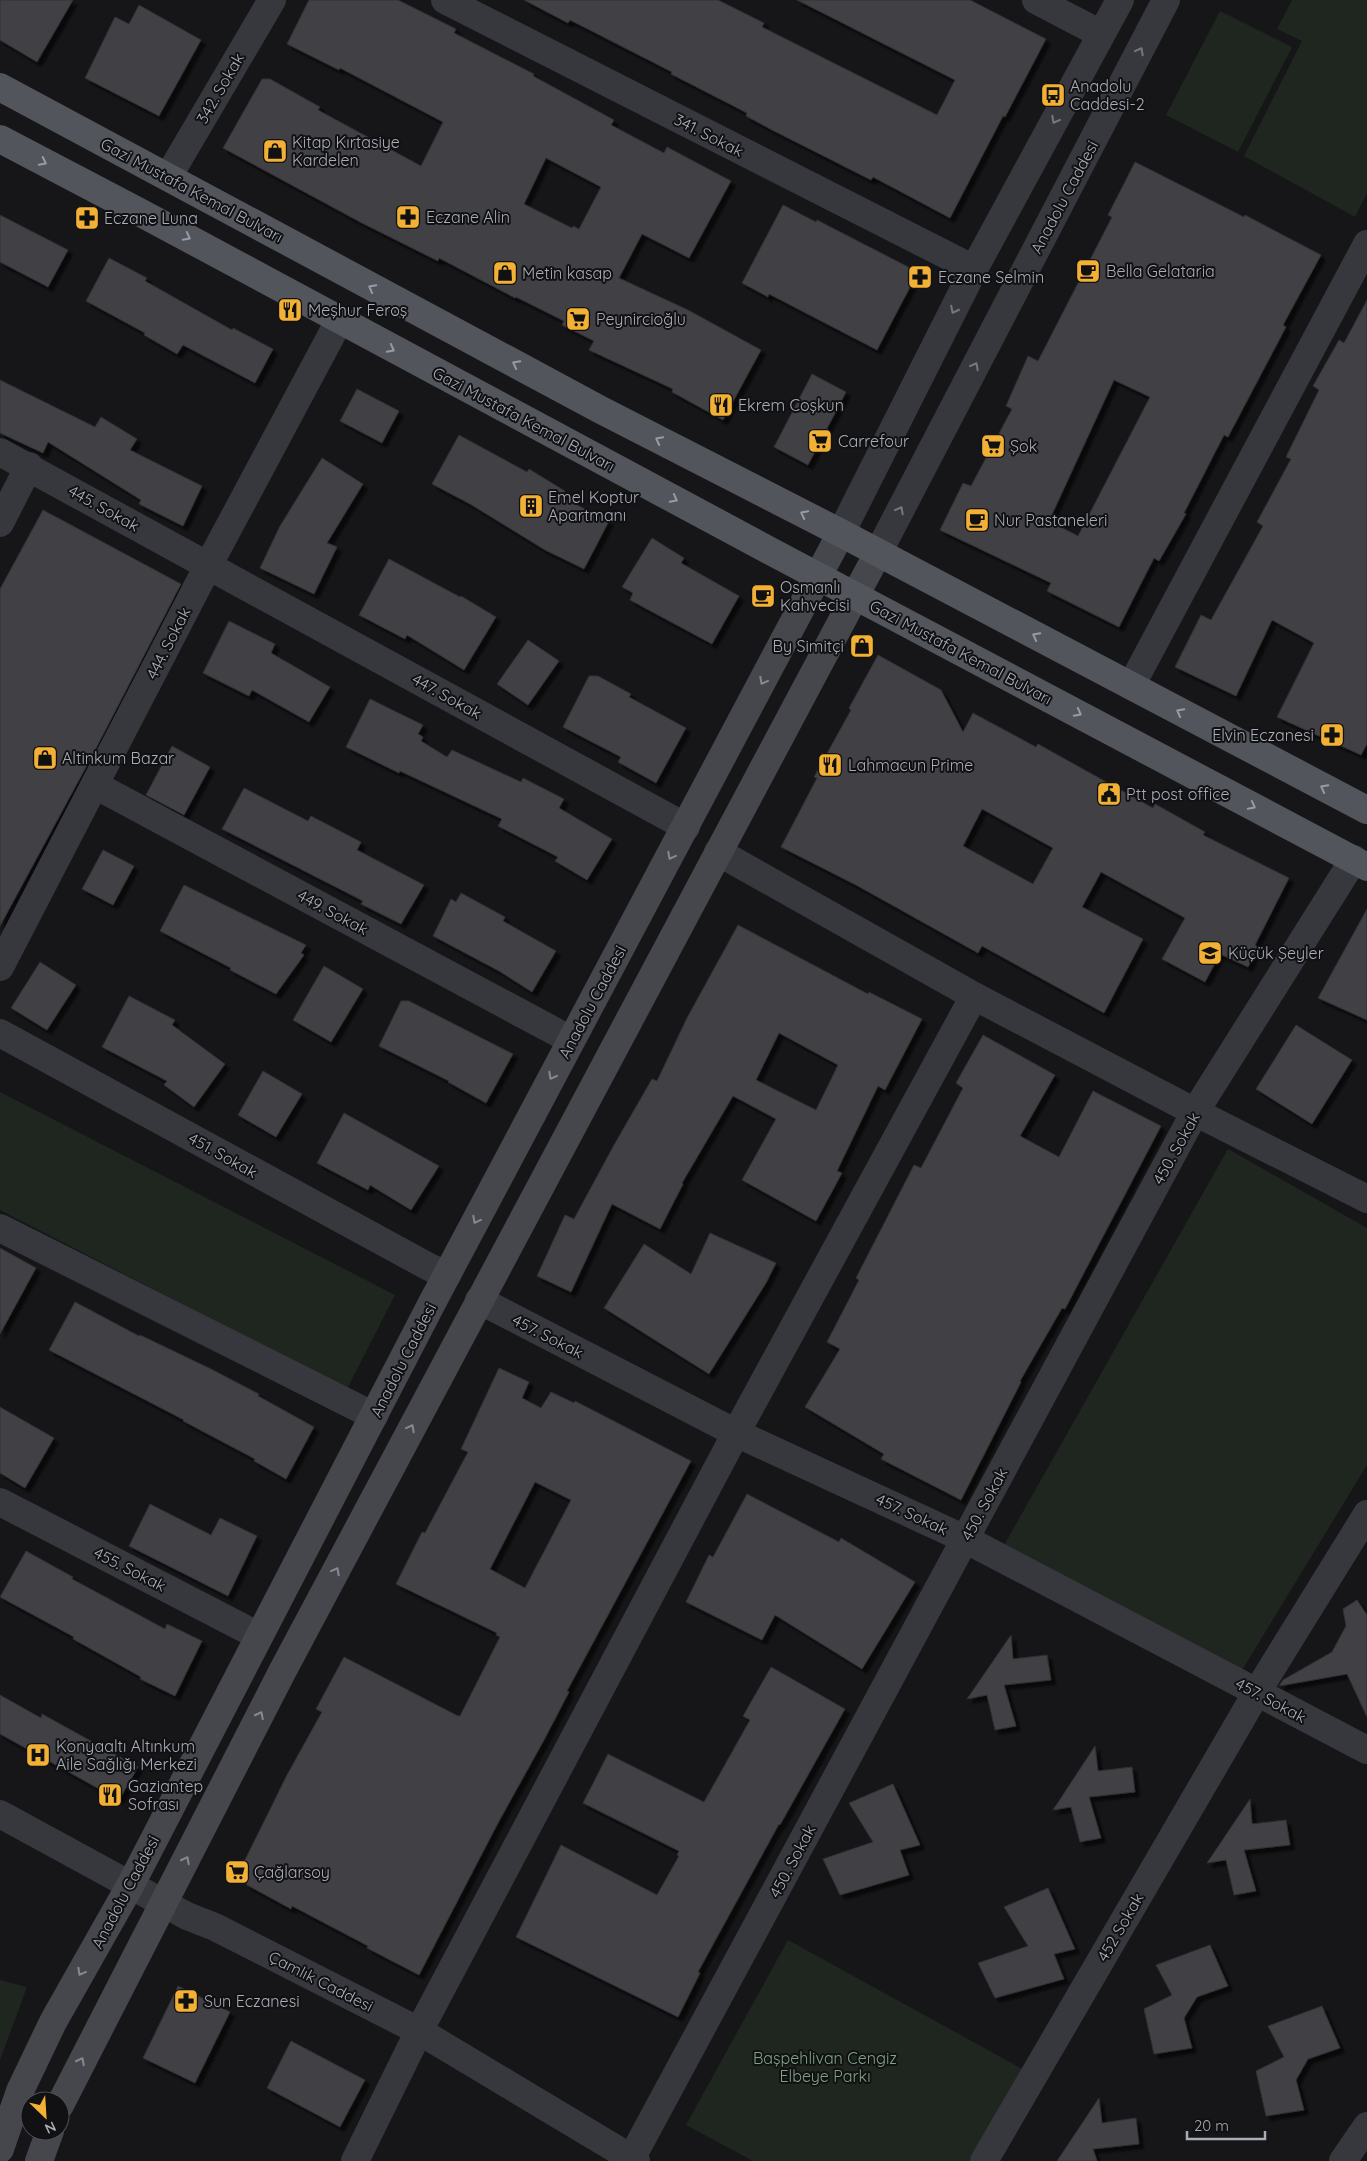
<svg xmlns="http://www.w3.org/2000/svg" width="1367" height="2161" viewBox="0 0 1367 2161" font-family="Quicksand,sans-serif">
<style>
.green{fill:#1e261f}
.building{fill:#404145;stroke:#303034;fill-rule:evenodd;filter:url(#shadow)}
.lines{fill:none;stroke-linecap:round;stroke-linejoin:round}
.minor{stroke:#37383d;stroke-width:28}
.tertiary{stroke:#37383d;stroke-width:28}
.secondary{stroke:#45474d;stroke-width:28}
.primary{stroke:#53555c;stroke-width:28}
.oneway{stroke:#757881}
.oneway2{stroke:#979ba6}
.oneway3{stroke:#858993}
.labels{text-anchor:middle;stroke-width:4;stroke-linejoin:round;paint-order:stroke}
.poi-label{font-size:16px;fill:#a8adb8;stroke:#111113;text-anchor:start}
.street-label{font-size:16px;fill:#a8adb8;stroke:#111113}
.park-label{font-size:16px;fill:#7fa381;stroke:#111113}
</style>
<defs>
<filter id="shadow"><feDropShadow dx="4.5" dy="4.5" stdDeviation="1" flood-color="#0009"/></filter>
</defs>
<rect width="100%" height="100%" fill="#161618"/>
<!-- green -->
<g class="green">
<path d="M1292 0H1367V193L1355 217 1244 156 1302 41 1277 29Z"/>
<path d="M1220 11 1292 47 1238 152 1166 115Z"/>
<path d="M0 1092 395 1295 347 1389 0 1210Z"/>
<path d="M1228 1149 1367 1228V1465L1241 1672 1003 1547Z"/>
<path d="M788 1940 1026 2071 976 2161H753L686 2125Z"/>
<path d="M0 1980 27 1987 0 2060Z"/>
</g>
<!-- building -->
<g class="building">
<path d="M0 0H73L37 62 0 40Z"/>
<path d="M309 0H398L456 29 454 33 534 74 533 76 614 120 611 125 664 153 667 147 731 181 689 258 642 234 619 278 688 310 761 350 723 420 672 392 673 389 589 350 594 341 562 325 564 321 516 297 515 298 439 258 438 261 360 222 223 148 262 79H270L320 107 318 110 421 166 443 122 340 68 339 70 287 44ZM546 158 601 187 579 229 573 226 572 228 524 204Z"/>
<path d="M524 0H718L764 23 762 27 937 115 955 80 797 0H970L1046 39 1005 117 1003 116 950 218 873 177 871 180 772 130 746 116 747 113 671 74 672 72 570 20 568 23Z"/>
<path d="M139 5 201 40 159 116 85 78 115 17 129 24Z"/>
<path d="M1135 162 1244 217 1245 215 1321 255 1283 325 1286 327 1228 437 1224 435 1184 513 1186 514 1159 561 1154 558 1119 627 1047 591 1051 583 940 530 963 483 971 486 1012 409 1006 406 1028 356 1038 361 1112 217 1108 215ZM1114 380 1150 397 1078 536 1049 521Z"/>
<path d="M783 205 816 222 817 220 918 272 877 350 769 294 768 297 742 283Z"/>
<path d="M0 215 68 250 48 287 0 262Z"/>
<path d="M109 258 147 278 145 281 232 330 233 328 273 349 255 383 183 345 177 354 144 335 145 333 86 301Z"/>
<path d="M1367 300V744L1361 755 1277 717 1314 643 1272 620 1236 696 1175 667 1201 615 1211 620 1263 526 1257 522 1291 459 1286 457 1319 390 1313 386 1339 340 1344 343Z"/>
<path d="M812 374 846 392 808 465 774 447Z"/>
<path d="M0 380 95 427 101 417 137 439 130 450 202 486 183 526 139 504 141 500 48 442 43 453 0 433Z"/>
<path d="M357 389 399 411 382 443 340 421Z"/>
<path d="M459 435 527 472 529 469 565 491 561 497 609 521 584 569 545 550 470 504 432 484Z"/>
<path d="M322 458 363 484 327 543 337 547 314 594 260 568 280 526Z"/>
<path d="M43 510 181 584 92 756 0 926V589Z"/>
<path d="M652 538 684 558 681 563 739 596 712 644 630 600 633 593 622 587Z"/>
<path d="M389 559 460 597 461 596 496 617 464 670 407 635 405 639 359 615Z"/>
<path d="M229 621 275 644 271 653 330 687 309 722 252 690 249 696 203 673Z"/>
<path d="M528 640 559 661 528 705 497 684Z"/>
<path d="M878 655 941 690 963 732 973 713 1036 747 1038 744 1153 808 1155 804 1205 832 1203 835 1289 878 1255 945 1258 947 1248 967 1220 954 1205 982 1162 959 1185 918 1101 872 1082 907 1143 939 1104 1013 982 946 978 953 856 885 781 847 817 778 814 777 851 710 849 708ZM982 809 1053 848 1033 884 963 846Z"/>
<path d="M589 676H598L631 694 629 697 686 728 656 783 618 762 621 757 563 727Z"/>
<path d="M370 699 423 725 418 734 423 737 421 741 447 757 452 750 521 782 523 778 564 799 559 808 612 839 587 880 555 861 558 857 498 826 502 819 400 771 399 773 346 747Z"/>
<path d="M172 746 210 767 184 815 146 795Z"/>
<path d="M244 788 308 821 311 816 361 842 357 850 424 885 401 924 361 904 363 901 222 829Z"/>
<path d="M103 850 134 866 113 905 82 889Z"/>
<path d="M184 885 306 945 301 953 304 955 276 994 230 970 231 968 160 931Z"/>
<path d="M461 893 505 917 503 921 556 951 532 992 499 971 433 936 451 899 456 902Z"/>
<path d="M1367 909V1020L1318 998Z"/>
<path d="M738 925 868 994 869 992 922 1019 885 1090 878 1086 837 1171 842 1173 816 1221 742 1180 776 1119 733 1096 682 1183 683 1184 660 1229 612 1204 571 1292 537 1276 565 1215 574 1219 614 1145 652 1079 657 1081 687 1018ZM779 1033 838 1065 816 1110 756 1080Z"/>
<path d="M40 962 76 985 47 1030 11 1008Z"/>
<path d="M324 966 363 989 331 1042 293 1020Z"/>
<path d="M129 996 175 1020 172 1025 225 1064 194 1107 164 1085 167 1081 102 1047Z"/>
<path d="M401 1001H409L513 1054 486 1103 448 1082 449 1081 379 1046Z"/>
<path d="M1296 1025 1352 1060 1312 1124 1256 1089Z"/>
<path d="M983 1035 1055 1075 1020 1136 1059 1157 1093 1091 1161 1126 1065 1309 1062 1308 1020 1381 1021 1382 961 1500 881 1459 884 1454 805 1407 840 1349 827 1342 859 1280 856 1278 914 1165 921 1168 963 1088 956 1083Z"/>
<path d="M263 1071 302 1094 276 1137 238 1115Z"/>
<path d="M344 1113 439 1166 411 1210 370 1185 368 1190 317 1163Z"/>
<path d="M710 1233 776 1263 766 1283 709 1374 604 1308 644 1244 691 1274Z"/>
<path d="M0 1248 36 1268 0 1334Z"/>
<path d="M75 1302 139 1336 140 1335 211 1369 259 1394 258 1396 314 1427 286 1479 254 1461 255 1459 183 1421 184 1420 49 1350Z"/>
<path d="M499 1368 529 1382 522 1398 541 1408 551 1392 574 1403 575 1401 691 1461 567 1691 569 1692 544 1740 498 1823 419 1975 367 1948 368 1946 292 1906 291 1909 247 1885 241 1868 287 1775 322 1712 316 1709 344 1657 458 1716H460L500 1637 496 1635 497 1633 396 1584 422 1532 425 1533 468 1452 461 1449ZM535 1482 571 1500 525 1588 490 1569Z"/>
<path d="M0 1407 54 1438 25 1488 0 1473Z"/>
<path d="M747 1494 839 1542 841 1538 915 1582 862 1669 775 1615 762 1640 686 1602 709 1555 713 1557Z"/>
<path d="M150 1504 211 1535 220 1518 257 1536 228 1596 129 1546Z"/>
<path d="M26 1551 73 1577 72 1579 165 1629 167 1624 202 1641 175 1696 140 1679 141 1677 73 1639 74 1637 0 1597Z"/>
<path d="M1357 1600 1367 1615V1717L1347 1674 1279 1686 1283 1680 1332 1652 1346 1626 1343 1609Z"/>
<path d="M1011 1635 1013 1659 1047 1655 1051 1680 1004 1685 1016 1726 995 1730 987 1695 967 1699Z"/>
<path d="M771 1667 845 1709 780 1825 779 1824 698 1972 700 1973 678 2017 516 1937 561 1845 657 1895 679 1856 677 1855 679 1851 583 1803 608 1754 704 1802 750 1720 743 1716Z"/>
<path d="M0 1695 41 1718 42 1714 138 1767 119 1800 0 1734Z"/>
<path d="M1095 1746 1098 1771 1132 1767 1135 1792 1089 1797 1101 1838 1080 1842 1071 1807 1053 1810Z"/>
<path d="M893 1784 920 1845 900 1850 909 1875 840 1895 823 1859 873 1842 849 1803Z"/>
<path d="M1250 1799 1252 1824 1286 1820 1290 1845 1244 1850 1256 1891 1234 1895 1226 1860 1207 1863Z"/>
<path d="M1048 1888 1075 1949 1054 1954 1064 1979 995 1998 978 1963 1028 1946 1004 1907Z"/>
<path d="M1210 1945 1228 1986 1197 1997 1184 2018 1192 2048 1154 2054 1144 2009 1172 1995 1156 1965Z"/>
<path d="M178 1986 230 2012 195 2083 143 2058Z"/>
<path d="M1322 2006 1340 2048 1308 2059 1296 2080 1304 2110 1266 2116 1256 2071 1284 2057 1268 2026Z"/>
<path d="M291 2041 365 2080 340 2127 267 2088Z"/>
<path d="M1099 2098 1102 2123 1136 2118 1139 2144 1093 2149 1097 2161H1057Z"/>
</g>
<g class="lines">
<!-- minor -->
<g class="minor">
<path d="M445 0 974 269"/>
<path d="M1036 0 1101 34"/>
<path d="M168 177 272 0"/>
<path d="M0 452 686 827"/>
<path d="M0 523 29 466"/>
<path d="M1131 686 1367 244"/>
<path d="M95 785 571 1040"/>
<path d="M718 852 974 996 1195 1112 1367 1199"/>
<path d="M0 967 208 566 339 321"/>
<path d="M0 1033 429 1267 447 1275"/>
<path d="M0 1228 374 1416"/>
<path d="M479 1300 736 1433 965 1539 1367 1750"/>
<path d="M0 1502 259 1636"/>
<path d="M355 2161 419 2031 736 1433 974 996"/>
<path d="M630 2161 1195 1112 1354 859"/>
<path d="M984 2161 1257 1692 1367 1514"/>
<path d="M1343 2161 1367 2126"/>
</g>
<!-- tertiary -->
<g class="tertiary">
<path d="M841 533 974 269 1120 0"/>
<path d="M878 553 1166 0"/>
<path d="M0 1814 187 1916 215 1927 419 2031 636 2161"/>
</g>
<!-- secondary -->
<g class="secondary">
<path d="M60 2105 282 1672 878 553"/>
<path d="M0 2149 20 2091 53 2022 131 1884 433 1301 841 533"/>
<path d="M39 2161 50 2131"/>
</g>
<!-- primary -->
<g class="primary">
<path d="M0 87 601 410 841 533 1367 810"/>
<path d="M0 139 143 214 774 553 1367 867"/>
</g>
</g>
<!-- one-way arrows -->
<defs><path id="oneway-chevron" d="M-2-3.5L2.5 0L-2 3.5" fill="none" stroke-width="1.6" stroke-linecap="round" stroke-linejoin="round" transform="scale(1.25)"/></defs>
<g class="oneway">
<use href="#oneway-chevron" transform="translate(1140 51) rotate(-62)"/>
<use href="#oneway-chevron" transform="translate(1055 120) rotate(118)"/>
<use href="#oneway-chevron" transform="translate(954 310) rotate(117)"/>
<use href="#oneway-chevron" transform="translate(975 366) rotate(-62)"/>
<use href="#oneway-chevron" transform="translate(900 510) rotate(-62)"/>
</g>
<g class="oneway2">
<use href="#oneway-chevron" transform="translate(43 162) rotate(27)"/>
<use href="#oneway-chevron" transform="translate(187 237) rotate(28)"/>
<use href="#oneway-chevron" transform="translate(372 288) rotate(-152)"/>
<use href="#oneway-chevron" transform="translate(391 349) rotate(28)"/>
<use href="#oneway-chevron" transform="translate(516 364) rotate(-152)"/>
<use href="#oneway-chevron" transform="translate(659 440) rotate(-153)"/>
<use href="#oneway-chevron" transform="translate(674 499) rotate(28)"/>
<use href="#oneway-chevron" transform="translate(804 514) rotate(-153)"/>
<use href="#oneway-chevron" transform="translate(1036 636) rotate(-152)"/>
<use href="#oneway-chevron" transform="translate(1180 712) rotate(-152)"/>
<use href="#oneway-chevron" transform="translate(1078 713) rotate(28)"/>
<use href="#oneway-chevron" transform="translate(1324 788) rotate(-152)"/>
<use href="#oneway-chevron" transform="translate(1252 806) rotate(28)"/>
</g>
<g class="oneway3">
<use href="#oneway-chevron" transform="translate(763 681) rotate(118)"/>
<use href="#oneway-chevron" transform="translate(671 856) rotate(118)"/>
<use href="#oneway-chevron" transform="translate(552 1076) rotate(118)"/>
<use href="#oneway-chevron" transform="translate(476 1220) rotate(118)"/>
<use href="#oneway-chevron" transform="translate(411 1428) rotate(-62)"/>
<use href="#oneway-chevron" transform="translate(336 1571) rotate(-62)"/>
<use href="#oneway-chevron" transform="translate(260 1715) rotate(-63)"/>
<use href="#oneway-chevron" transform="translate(186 1860) rotate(-63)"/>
<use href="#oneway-chevron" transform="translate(81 1972) rotate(119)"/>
<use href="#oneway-chevron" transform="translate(81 2061) rotate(-63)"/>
</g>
<!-- icons -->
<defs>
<symbol id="bus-square" viewBox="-11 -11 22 22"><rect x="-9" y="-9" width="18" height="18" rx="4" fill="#f2b134" stroke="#111113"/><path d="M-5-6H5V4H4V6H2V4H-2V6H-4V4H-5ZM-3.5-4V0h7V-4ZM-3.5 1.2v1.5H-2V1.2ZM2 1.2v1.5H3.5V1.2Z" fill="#111"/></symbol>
<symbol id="shop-square" viewBox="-11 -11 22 22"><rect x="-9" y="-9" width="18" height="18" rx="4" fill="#f2b134" stroke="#111113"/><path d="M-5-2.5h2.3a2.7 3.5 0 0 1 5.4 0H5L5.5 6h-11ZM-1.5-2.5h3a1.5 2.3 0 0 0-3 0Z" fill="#111"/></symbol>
<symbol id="pharmacy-square" viewBox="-11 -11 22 22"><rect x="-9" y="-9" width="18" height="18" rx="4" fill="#f2b134" stroke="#111113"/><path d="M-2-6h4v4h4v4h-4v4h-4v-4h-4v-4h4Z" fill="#111"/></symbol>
<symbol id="cafe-square" viewBox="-11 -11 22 22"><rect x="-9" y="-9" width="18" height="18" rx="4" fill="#f2b134" stroke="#111113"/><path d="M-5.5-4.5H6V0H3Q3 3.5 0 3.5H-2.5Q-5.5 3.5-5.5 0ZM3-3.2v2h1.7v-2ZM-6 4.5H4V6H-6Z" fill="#111"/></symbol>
<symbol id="restaurant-square" viewBox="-11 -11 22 22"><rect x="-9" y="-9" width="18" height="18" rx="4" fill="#f2b134" stroke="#111113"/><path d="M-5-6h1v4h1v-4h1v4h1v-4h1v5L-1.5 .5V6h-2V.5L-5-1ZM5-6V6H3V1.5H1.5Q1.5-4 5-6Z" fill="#111"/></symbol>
<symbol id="supermarket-square" viewBox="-11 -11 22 22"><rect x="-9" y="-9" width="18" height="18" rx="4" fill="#f2b134" stroke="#111113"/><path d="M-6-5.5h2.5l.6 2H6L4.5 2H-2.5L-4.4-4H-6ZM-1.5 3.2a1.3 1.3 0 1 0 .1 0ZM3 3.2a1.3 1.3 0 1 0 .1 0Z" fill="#111"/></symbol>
<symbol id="building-square" viewBox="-11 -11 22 22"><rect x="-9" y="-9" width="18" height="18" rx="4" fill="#f2b134" stroke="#111113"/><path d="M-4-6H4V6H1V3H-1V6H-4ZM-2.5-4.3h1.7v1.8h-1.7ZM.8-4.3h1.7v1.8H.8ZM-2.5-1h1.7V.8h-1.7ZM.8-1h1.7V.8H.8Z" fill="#111"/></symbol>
<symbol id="civic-square" viewBox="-11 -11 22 22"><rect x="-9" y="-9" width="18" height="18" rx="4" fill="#f2b134" stroke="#111113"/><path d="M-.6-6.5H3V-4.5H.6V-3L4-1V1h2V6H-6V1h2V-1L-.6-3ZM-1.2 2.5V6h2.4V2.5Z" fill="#111"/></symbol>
<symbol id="school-square" viewBox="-11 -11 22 22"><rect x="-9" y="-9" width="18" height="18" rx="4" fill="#f2b134" stroke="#111113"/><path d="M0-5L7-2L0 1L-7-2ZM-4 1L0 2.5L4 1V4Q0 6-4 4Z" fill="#111"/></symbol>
<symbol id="hospital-square" viewBox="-11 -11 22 22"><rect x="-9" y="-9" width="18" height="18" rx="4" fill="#f2b134" stroke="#111113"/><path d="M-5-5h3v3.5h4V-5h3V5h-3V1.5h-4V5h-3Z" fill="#111"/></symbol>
</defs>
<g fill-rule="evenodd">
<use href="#bus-square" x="1039" y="81" width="28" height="28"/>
<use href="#shop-square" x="261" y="137" width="28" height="28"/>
<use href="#pharmacy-square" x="394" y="203" width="28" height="28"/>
<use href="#pharmacy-square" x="73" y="204" width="28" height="28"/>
<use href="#cafe-square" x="1074" y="257" width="28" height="28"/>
<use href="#shop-square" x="491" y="259" width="28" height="28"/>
<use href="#pharmacy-square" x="906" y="263" width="28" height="28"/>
<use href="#restaurant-square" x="276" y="296" width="28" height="28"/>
<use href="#supermarket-square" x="564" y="305" width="28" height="28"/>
<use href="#restaurant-square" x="707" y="391" width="28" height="28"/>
<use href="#supermarket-square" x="806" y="427" width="28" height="28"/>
<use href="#supermarket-square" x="979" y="432" width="28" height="28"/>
<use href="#building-square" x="517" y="492" width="28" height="28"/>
<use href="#cafe-square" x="963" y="506" width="28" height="28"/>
<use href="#cafe-square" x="749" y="582" width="28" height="28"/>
<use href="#shop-square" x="848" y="632" width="28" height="28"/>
<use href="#pharmacy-square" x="1318" y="721" width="28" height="28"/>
<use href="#shop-square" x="31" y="744" width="28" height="28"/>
<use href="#restaurant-square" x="816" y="751" width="28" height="28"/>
<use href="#civic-square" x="1095" y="780" width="28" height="28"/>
<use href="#school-square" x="1196" y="939" width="28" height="28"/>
<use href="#hospital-square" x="24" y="1741" width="28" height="28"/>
<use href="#restaurant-square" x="96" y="1781" width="28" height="28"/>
<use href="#supermarket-square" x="223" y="1858" width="28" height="28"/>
<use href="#pharmacy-square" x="172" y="1987" width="28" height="28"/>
</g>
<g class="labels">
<!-- poi labels -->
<g class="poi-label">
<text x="1070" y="92">Anadolu<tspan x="1070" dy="18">Caddesi-2</tspan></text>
<text x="292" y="148">Kitap Kırtasiye<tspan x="292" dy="18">Kardelen</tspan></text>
<text x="426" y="223">Eczane Alin</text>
<text x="104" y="224">Eczane Luna</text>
<text x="1106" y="277">Bella Gelataria</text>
<text x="522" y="279">Metin kasap</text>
<text x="938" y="283">Eczane Selmin</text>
<text x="308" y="316">Meşhur Feroş</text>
<text x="596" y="325">Peynircioğlu</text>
<text x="738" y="411">Ekrem Coşkun</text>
<text x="838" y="447">Carrefour</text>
<text x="1010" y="452">Şok</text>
<text x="548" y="503">Emel Koptur<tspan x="548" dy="18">Apartmanı</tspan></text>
<text x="994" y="526">Nur Pastaneleri</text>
<text x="780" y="593">Osmanlı<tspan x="780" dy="18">Kahvecisi</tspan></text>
<text x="844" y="652" text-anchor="end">By Simitçi</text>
<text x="1314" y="741" text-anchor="end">Elvin Eczanesi</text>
<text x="62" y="764">Altinkum Bazar</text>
<text x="848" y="771">Lahmacun Prime</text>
<text x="1126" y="800">Ptt post office</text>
<text x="1228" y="959">Küçük Şeyler</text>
<text x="56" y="1752">Konyaaltı Altınkum<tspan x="56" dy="18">Aile Sağlığı Merkezi</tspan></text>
<text x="128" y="1792">Gaziantep<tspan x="128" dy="18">Sofrası</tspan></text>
<text x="254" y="1878">Çağlarsoy</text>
<text x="204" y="2007">Sun Eczanesi</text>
</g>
<!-- street labels -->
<g class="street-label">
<text transform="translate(220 88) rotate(-60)" y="6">342. Sokak</text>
<text transform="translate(709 135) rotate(27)" y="6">341. Sokak</text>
<text transform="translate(192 190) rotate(28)" y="6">Gazi Mustafa Kemal Bulvarı</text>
<text transform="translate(1064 197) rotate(-62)" y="6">Anadolu Caddesi</text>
<text transform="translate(524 419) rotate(28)" y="6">Gazi Mustafa Kemal Bulvarı</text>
<text transform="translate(104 508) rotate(29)" y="6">445. Sokak</text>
<text transform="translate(168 643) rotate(-63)" y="6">444. Sokak</text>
<text transform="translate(961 652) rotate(28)" y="6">Gazi Mustafa Kemal Bulvarı</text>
<text transform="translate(447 696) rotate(29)" y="6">447. Sokak</text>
<text transform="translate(333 912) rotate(28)" y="6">449. Sokak</text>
<text transform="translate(592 1002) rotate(-62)" y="6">Anadolu Caddesi</text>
<text transform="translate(1176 1148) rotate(-61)" y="6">450. Sokak</text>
<text transform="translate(223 1155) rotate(29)" y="6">451. Sokak</text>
<text transform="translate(548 1336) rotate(27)" y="6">457. Sokak</text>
<text transform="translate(403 1360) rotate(-63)" y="6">Anadolu Caddesi</text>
<text transform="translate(984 1504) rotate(-62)" y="6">450. Sokak</text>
<text transform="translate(912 1514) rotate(25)" y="6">457. Sokak</text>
<text transform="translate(130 1569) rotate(27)" y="6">455. Sokak</text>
<text transform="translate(1271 1700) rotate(28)" y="6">457. Sokak</text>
<text transform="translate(792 1861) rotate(-62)" y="6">450. Sokak</text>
<text transform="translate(125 1892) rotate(-62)" y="6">Anadolu Caddesi</text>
<text transform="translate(1120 1927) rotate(-60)" y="6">452 Sokak</text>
<text transform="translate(321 1981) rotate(27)" y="6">Çamlık Caddesi</text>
</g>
<!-- park labels -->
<g class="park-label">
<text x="825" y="2064">Başpehlivan Cengiz<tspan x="825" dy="18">Elbeye Parkı</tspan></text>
</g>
</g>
<!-- north arrow -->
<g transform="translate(45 2116) rotate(155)"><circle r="24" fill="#111113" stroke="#4d4f55"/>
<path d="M0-4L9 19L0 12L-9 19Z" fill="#f2b134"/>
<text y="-8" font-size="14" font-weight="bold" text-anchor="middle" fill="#a8adb8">N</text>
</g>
<!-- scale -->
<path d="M1187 2131v8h78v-8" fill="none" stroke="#a8adb8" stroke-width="2.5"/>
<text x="1194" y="2131" font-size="15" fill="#a8adb8" stroke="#111113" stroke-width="4" paint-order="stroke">20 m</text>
</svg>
